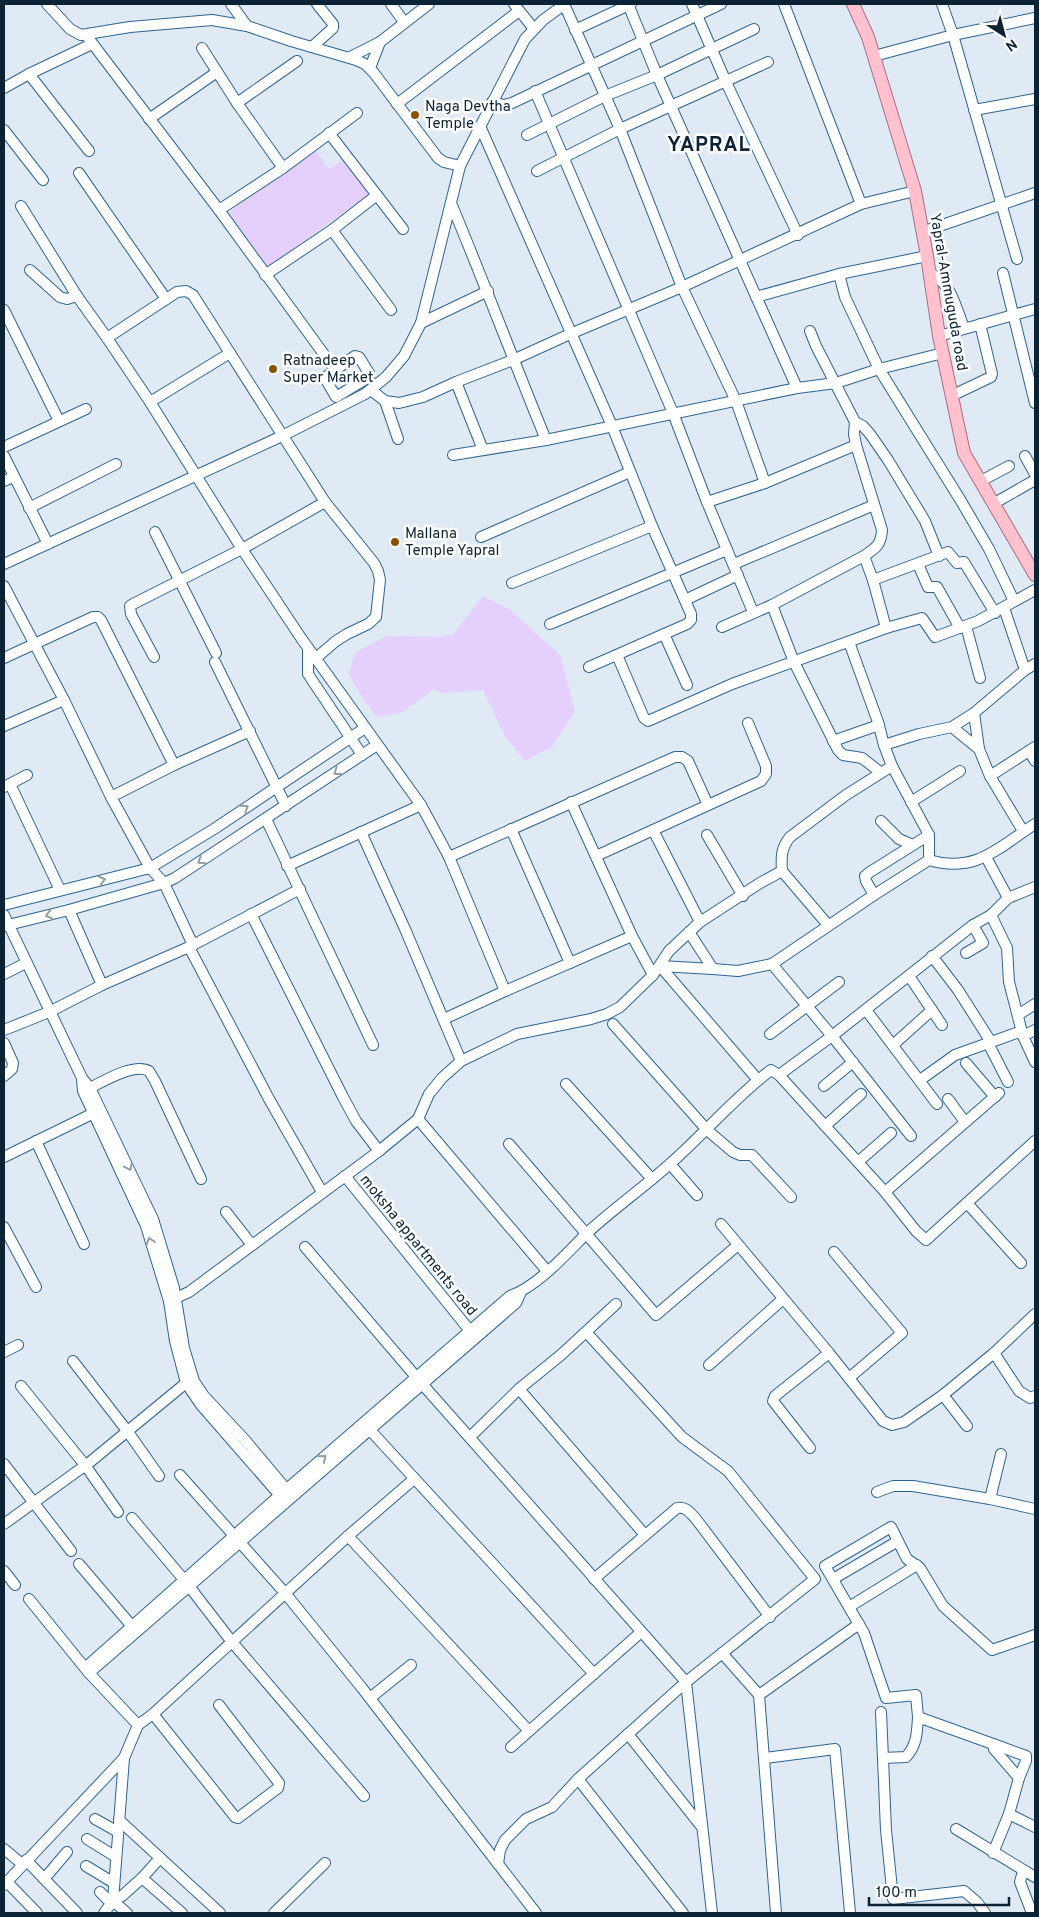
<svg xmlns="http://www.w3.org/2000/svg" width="1039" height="1917" viewBox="0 0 1039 1917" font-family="Overpass,sans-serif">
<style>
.green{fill:#e5cffc}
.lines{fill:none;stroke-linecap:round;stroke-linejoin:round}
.minor-casing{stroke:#2f6491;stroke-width:12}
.major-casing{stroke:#a96e82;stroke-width:14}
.minor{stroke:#fff;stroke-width:10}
.major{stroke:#fec1cd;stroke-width:12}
.oneway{stroke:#929ca4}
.poi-dot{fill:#8a5304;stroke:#fff;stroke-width:2}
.labels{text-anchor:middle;stroke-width:5;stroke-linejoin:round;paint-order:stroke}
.poi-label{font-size:15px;fill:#0c2235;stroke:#fff;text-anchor:start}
.street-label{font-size:15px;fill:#0c2235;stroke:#fff}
.district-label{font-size:20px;font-weight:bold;letter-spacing:1px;fill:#0c2235;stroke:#fff}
</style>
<rect width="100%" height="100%" fill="#dfeaf4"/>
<!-- green -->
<g class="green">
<path d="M316 151 329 169 345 158 370 194 267 267 229 212Z"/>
<path d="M483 596 509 609 560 655 575 711 552 747 525 761 505 736 483 690 445 693 433 690 401 713 377 717 366 703 348 673 356 652 387 636 437 637 454 634Z"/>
</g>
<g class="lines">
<defs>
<g id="minor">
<path d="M47 4 70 29 81 35 130 27 212 20 247 26 291 41 356 60 365 64 374 73 438 158 444 162 460 166"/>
<path d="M231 4 247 26"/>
<path d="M391 4 404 22"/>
<path d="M514 4 534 29"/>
<path d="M564 4 620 129 682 287 736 401 765 483"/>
<path d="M628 4 657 75 797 388"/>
<path d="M692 4 726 82 798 235"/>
<path d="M784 4 861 204"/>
<path d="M942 4 953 35 1017 259"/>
<path d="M575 30 631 4"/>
<path d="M86 35 219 210 331 364"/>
<path d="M312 47 333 28V24L317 4"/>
<path d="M202 48 237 103 283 168"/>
<path d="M874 56 953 35 1035 18"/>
<path d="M350 57 380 42 429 4"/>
<path d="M370 68 380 42"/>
<path d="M29 74 89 151"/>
<path d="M4 88 29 74 92 44"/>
<path d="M535 91 673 413 707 502 753 612"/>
<path d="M492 102 504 105 512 103 721 4"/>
<path d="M237 103 297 61"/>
<path d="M397 104 519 11"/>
<path d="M974 110 1035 99"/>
<path d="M149 119 217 72"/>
<path d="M480 126 612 426 652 526 691 614V620L687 624 589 667"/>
<path d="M4 130 43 180"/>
<path d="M329 133 403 229"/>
<path d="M527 135 605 96 657 75 754 29"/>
<path d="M537 171 620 129 768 62"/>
<path d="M79 173 166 299"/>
<path d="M451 203C484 282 514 362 546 440"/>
<path d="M21 206 77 296 107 338 150 402 242 549 301 638 421 805 449 857 505 991"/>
<path d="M219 210 283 168 357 113"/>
<path d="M332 230 391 310"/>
<path d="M922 232 1035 193"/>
<path d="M30 270 60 297 67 299 77 296"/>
<path d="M929 273C951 281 956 308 964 328"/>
<path d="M1003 273 1035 403"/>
<path d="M839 274 845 297 879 369 961 501 989 549 1014 601"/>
<path d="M265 275 332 230 377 195"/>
<path d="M756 297 839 274 927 256"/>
<path d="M4 310 59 421"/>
<path d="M421 323 488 291"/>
<path d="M810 331 816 346 855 422 863 426 870 434 888 460 925 521 939 556"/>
<path d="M939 336 1035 309"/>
<path d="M107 338 177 292 186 291 193 295 325 502 374 563 378 571 380 580 376 617 368 624 347 634 336 641 316 658"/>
<path d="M355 356 359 357 369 373V377L336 397 326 380 327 376Z"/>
<path d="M456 382 483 450"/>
<path d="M371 390 385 401 399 403 423 397 456 382 513 360 570 334 682 287 861 204 915 191"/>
<path d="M951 396 991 377 992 374 980 324"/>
<path d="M385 401 398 439"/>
<path d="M150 402 230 353"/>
<path d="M4 447 86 409"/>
<path d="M453 455 546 440 797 388 836 383 879 369 943 353"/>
<path d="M4 456 48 544"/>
<path d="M1025 456 1035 474"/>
<path d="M4 481 13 477"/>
<path d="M981 481 1009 466"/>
<path d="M707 502 765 483 856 445"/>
<path d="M993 504 1035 480"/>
<path d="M29 508 116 464"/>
<path d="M155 532 216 653"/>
<path d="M481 537 630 472"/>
<path d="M864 556 873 580 886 628"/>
<path d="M4 564 282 436 365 394 386 377 404 356 421 323 460 166 525 39 543 20 565 4"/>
<path d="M734 564 874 505"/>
<path d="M918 564 928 587H937L960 628"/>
<path d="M873 580 948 552 957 563 964 562 995 613"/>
<path d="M512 583 652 526"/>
<path d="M4 586 64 700 111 797 150 868 164 883 193 945"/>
<path d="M685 600 738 575"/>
<path d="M772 605 794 662 838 750 843 755 862 758 880 772"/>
<path d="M1004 608 1025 670"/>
<path d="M550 624 727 550"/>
<path d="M966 626 980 678"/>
<path d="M722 627 772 605 864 556C876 548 881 545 882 530L856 445 854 434 855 422"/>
<path d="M664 634 687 685"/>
<path d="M849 642 878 722 884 745 892 766 929 835V860"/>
<path d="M308 648V674L362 755"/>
<path d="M617 655 644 718 648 721 732 684 886 628 922 618 935 637 978 621 1035 590"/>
<path d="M154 657 131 614 130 606 133 604 242 549 325 502"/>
<path d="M4 658 93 617H98L101 620 174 765"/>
<path d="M215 662 286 806"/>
<path d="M974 713 979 749 990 776 1023 831"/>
<path d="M4 726 64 700"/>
<path d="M952 727 979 749"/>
<path d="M833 741 879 725"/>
<path d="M884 745 919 734 952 727 974 713 1025 670 1035 664"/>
<path d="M1029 751 1035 761"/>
<path d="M990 776 1035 747"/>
<path d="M10 784 60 890"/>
<path d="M4 787 27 775"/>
<path d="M111 797 174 765 250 731"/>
<path d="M571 802 632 936 653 975"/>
<path d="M911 802 960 771"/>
<path d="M266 819 373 1045"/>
<path d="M881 821 899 839 913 845"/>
<path d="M511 829 570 963"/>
<path d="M653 830 700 922"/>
<path d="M361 832 405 929 461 1061"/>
<path d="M707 835 743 896"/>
<path d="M596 856 761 781 766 774V766L748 723"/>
<path d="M449 857 675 757H682L688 761 708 805"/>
<path d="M986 857 1008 898"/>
<path d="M287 866 421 805"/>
<path d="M782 871 828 925"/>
<path d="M874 895 866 881 865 876 870 872 929 835"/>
<path d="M4 905 150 868 214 829 365 728"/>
<path d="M69 910 102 985"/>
<path d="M251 914 343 1097 356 1121 379 1151"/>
<path d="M4 915 82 1078 90 1088 153 1219 174 1288 184 1348 194 1381 204 1396 245 1440 292 1496"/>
<path d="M991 915 1007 948 1009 982 1023 1036 1035 1062"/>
<path d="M4 926 69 910 164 883 175 878 377 745"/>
<path d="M189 947 269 1099 322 1192"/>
<path d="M966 953 983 943 973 925"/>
<path d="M932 956 958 990 991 1042"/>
<path d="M772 964 832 1036 911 1136"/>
<path d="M660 966 758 1080"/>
<path d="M660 966 713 969 689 932"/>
<path d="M713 969 738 971 772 964 874 895 929 860C976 874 999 847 1035 824"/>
<path d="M4 974 26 963"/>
<path d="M909 976 942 1025"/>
<path d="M866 1010 937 1104"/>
<path d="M1018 1015 1035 1004"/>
<path d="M444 1019 505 991 632 936"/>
<path d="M613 1024 707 1130 733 1152 740 1155H752L791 1197"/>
<path d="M4 1030 49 1012 102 985 189 947 300 889"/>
<path d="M770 1034 839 982"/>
<path d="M1023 1036 1035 1030"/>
<path d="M4 1043 13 1063 12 1069 4 1076"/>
<path d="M988 1043 1008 1082"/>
<path d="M893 1045 932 1010"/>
<path d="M966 1063 995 1097"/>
<path d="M779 1075 832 1036 973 925 991 915 1008 898 1035 887"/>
<path d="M82 1079 83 1091 146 1226 169 1301 175 1341 186 1383 201 1405 283 1499"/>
<path d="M920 1080 955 1055 1022 1031"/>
<path d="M566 1084 652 1179"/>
<path d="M824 1086 853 1062"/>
<path d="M84 1091C99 1084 133 1062 149 1071L155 1081 201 1179"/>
<path d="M948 1099 965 1122"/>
<path d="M418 1119 547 1271"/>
<path d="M825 1126 861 1094"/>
<path d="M36 1141 84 1244"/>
<path d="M509 1144 656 1315 738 1245"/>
<path d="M4 1157 100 1110"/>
<path d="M858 1162 891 1133"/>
<path d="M670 1164 697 1195"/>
<path d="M345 1176 471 1332"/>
<path d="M885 1192 999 1093"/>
<path d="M967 1203 1021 1263"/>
<path d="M226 1212 252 1245"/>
<path d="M721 1224 829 1353 883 1421 892 1425 904 1422 943 1395 994 1353 1035 1314"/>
<path d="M4 1227 36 1287"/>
<path d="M305 1247 423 1385 686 1682 712 1913"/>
<path d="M834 1252 902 1333 849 1378"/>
<path d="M169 1301 189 1292 379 1151 418 1119 429 1094 442 1078 461 1061 517 1034 591 1019 607 1014 620 1007 653 975 669 951 700 922 760 883 782 871C781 857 781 848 790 837L846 795 892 766"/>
<path d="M4 1352 18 1345"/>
<path d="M994 1353 1019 1391 1030 1398 1035 1396"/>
<path d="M73 1361 128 1432 159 1476"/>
<path d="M709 1365 783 1299"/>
<path d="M21 1386 85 1465 118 1512"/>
<path d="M519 1389 645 1535"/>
<path d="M943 1395 967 1426"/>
<path d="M370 1430 594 1674"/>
<path d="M470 1437 519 1389 562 1354 616 1304"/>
<path d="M810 1448 773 1401 775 1396 829 1353"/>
<path d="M4 1464 71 1551"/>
<path d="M180 1475 285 1593 362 1688 536 1913"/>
<path d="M877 1492 893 1486H913L990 1499 1035 1509"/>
<path d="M990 1499 1001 1454"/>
<path d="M132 1518 185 1581 232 1642 364 1796"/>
<path d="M4 1524 90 1462 186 1383 192 1382"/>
<path d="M348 1536 529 1731"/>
<path d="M79 1564 136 1631"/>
<path d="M4 1571 15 1585"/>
<path d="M594 1579 677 1508C686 1506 690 1513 696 1519L770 1617"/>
<path d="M833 1579 898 1541"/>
<path d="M29 1599 89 1673 138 1725"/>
<path d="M849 1607 917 1565"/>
<path d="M722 1653 759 1695 776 1913"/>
<path d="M86 1667 280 1495 510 1296C538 1286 565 1255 586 1234 613 1209 643 1188 671 1163 705 1133 735 1097 771 1070L779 1075 885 1192 916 1231 926 1240 1035 1141"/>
<path d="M89 1673 516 1303 521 1292"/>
<path d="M759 1695 859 1624"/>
<path d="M370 1698 411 1665"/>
<path d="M881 1712 886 1830 893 1899 964 1891 977 1902 985 1913"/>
<path d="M153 1714 235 1817 238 1818 278 1788 279 1783 219 1705"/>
<path d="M918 1717 916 1695 886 1698 864 1633 825 1566 891 1527 907 1559 920 1568 943 1606 992 1650 1035 1635"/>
<path d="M628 1734 701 1826"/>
<path d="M993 1744 1026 1756V1761L1019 1778"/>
<path d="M511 1747 640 1633"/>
<path d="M765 1758 835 1749 850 1913"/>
<path d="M883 1758 906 1757C917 1745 917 1733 918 1717L993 1744 994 1749 1019 1778 1009 1814 1035 1827"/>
<path d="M578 1779 683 1913"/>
<path d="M95 1819 118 1832"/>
<path d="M119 1820 220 1913"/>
<path d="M956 1829 1035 1877"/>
<path d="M87 1839 116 1857"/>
<path d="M4 1849 22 1864"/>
<path d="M993 1853 1009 1814"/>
<path d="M160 1858 142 1878 182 1913"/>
<path d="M26 1860 77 1913"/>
<path d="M498 1864 500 1850 505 1840 526 1819 552 1807 578 1779 686 1682 815 1579 728 1471 682 1437 586 1332"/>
<path d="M86 1866 114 1883"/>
<path d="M1023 1871 1020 1882 1032 1913"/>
<path d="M44 1879 67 1852"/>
<path d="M7 1882 37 1913"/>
<path d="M4 1885 124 1758"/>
<path d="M100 1892 111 1903"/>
<path d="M104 1913 113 1901 124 1758 138 1725 153 1714 348 1536 414 1479"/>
<path d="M127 1913 113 1901 122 1896 142 1878"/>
<path d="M274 1913 325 1863"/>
</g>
<path id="major" d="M853 4 868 37 915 191 927 256 939 336 964 453 1035 575"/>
</defs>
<!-- minor casing -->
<use href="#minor" class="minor-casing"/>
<!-- major casing -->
<use href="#major" class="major-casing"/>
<!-- minor -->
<use href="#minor" class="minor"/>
<!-- major -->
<use href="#major" class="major"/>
</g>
<!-- one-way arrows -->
<defs><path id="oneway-chevron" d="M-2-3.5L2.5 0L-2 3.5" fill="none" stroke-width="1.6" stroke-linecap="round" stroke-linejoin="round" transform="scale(1.25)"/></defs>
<g class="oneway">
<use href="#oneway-chevron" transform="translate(337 772) rotate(146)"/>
<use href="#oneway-chevron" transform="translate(245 808) rotate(-34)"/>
<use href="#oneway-chevron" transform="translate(201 861) rotate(147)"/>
<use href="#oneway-chevron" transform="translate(102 880) rotate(-14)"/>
<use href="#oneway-chevron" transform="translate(49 915) rotate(166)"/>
<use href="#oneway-chevron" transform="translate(129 1167) rotate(64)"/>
<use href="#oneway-chevron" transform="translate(150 1241) rotate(-108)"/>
<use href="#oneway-chevron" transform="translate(323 1458) rotate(-40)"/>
</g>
<!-- markers -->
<g class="poi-dot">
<circle cx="415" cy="115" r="5"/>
<circle cx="273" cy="369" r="5"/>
<circle cx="395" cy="542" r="5"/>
</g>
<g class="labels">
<!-- poi labels -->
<g class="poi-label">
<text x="425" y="111">Naga Devtha<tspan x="425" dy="17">Temple</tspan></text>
<text x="283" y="365">Ratnadeep<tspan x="283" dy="17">Super Market</tspan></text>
<text x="405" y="538">Mallana<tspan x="405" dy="17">Temple Yapral</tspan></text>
</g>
<!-- street labels -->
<g class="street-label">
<text transform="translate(949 292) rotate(80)" y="5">Yapral-Ammuguda road</text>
<text transform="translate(419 1245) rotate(51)" y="5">moksha appartments road</text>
</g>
<!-- district labels -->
<g class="district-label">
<text x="709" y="151">YAPRAL</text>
</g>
</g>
<!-- border -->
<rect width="1039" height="1917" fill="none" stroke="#0c2235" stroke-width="10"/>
<!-- north arrow -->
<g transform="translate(1004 35) rotate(144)" stroke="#ffffff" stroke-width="4" paint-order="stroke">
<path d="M0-4L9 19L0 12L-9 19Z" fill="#0c2235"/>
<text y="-8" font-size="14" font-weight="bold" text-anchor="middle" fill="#0c2235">N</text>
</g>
<!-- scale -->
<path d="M869 1897v8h140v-8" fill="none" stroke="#0c2235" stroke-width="2.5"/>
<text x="876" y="1897" font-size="15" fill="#0c2235" stroke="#ffffff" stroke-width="4" paint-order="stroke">100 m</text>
</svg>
